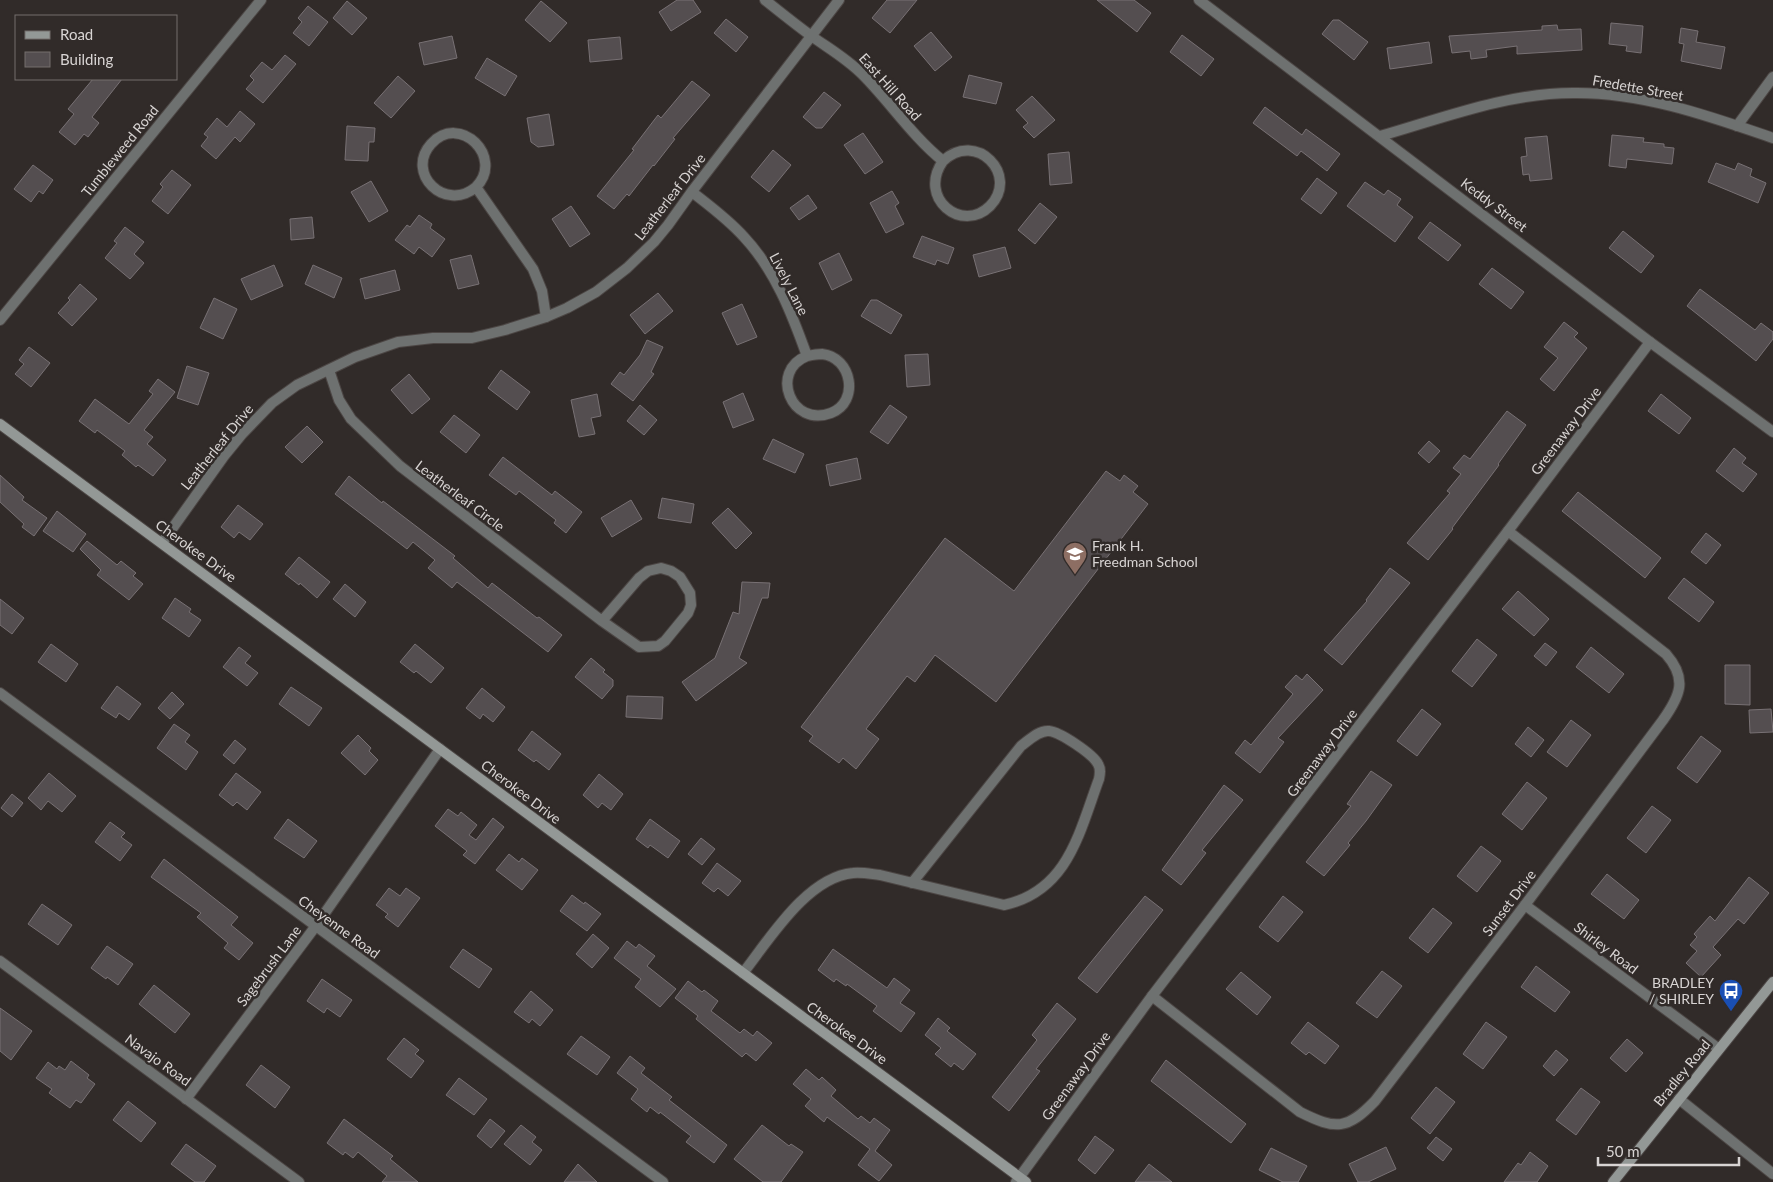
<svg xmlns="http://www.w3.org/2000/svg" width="1773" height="1182" viewBox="0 0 1773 1182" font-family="Lato,sans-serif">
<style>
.building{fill:#544e50;stroke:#787174}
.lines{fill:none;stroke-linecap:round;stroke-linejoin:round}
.lane-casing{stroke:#4c4644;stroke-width:12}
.street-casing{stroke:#4c4644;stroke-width:12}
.secondary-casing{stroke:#4c4644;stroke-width:12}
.lane{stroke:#6e7170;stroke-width:10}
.street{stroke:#6e7170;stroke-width:10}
.secondary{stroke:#939896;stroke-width:10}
.labels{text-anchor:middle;stroke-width:5;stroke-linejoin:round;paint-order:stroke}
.street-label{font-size:14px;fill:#d8d4d3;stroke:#312b29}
.poi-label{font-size:14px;fill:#d8d4d3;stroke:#312b29;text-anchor:start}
</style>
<rect width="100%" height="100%" fill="#312b29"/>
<!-- building -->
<g class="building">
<path d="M677 0H693L701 12 671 31 659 12Z"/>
<path d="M887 0H917L890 33 872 18Z"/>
<path d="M1097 0H1134L1151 13 1137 32Z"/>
<path d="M347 1 367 18 352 35 333 18Z"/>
<path d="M541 1 567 23 550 42 525 20Z"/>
<path d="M308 6 328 22 309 46 293 33 302 22 298 18Z"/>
<path d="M726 19 748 37 736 52 714 33Z"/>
<path d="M1333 20H1339L1368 42 1354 60 1322 34Z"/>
<path d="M1611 23 1643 26 1641 53 1626 51 1627 46 1609 44Z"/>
<path d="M1557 25 1558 30 1581 29 1582 50 1517 54V46L1486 50 1487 57 1471 59 1470 51 1452 53 1449 36 1542 30V26Z"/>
<path d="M1681 28 1698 31 1696 42 1725 47 1721 69 1681 61 1684 44 1679 43Z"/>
<path d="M931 32 952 57 935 71 914 46Z"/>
<path d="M1182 35 1214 59 1201 76 1170 52Z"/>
<path d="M452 36 457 58 424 65 419 43Z"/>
<path d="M620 37 622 59 590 62 588 40Z"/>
<path d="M1429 42 1432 63 1390 69 1387 48Z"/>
<path d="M285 55 296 64 263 103 246 89 254 80 250 76 262 62 272 70Z"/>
<path d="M487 58 517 76 505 96 475 78Z"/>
<path d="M969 75 1002 83 996 104 963 97Z"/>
<path d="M398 76 415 91 391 118 374 103Z"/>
<path d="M93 79H122L92 117 99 123 88 137 84 134 75 145 59 132 74 114 68 109Z"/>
<path d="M692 81 710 95 673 138 675 139 654 166 653 165 629 196 627 194 614 209 597 196 634 150 632 149 658 115 661 118Z"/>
<path d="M824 92 841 105 822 128H816L803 117Z"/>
<path d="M1032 96 1055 120 1034 138 1023 127 1028 123 1016 110Z"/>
<path d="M1265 107 1302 135 1306 129 1340 154 1327 171 1301 151 1297 156 1253 123Z"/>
<path d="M240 111 255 124 240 142 235 137 216 159 201 146 208 137 204 134 217 118 227 127Z"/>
<path d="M549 114 554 145 538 147 531 142 527 118Z"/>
<path d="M347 126 375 128 374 142H369L368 161 345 160Z"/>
<path d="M863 133 883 162 865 174 844 145Z"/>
<path d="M1612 135 1644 138 1643 142 1664 144V147L1674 148 1672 164 1627 159 1626 168 1609 166Z"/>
<path d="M1547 136 1552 179 1530 181 1529 174 1523 175 1521 157 1527 156 1525 138Z"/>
<path d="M773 150 791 165 769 192 751 177Z"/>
<path d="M1069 152 1072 183 1050 185 1048 154Z"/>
<path d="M1716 163 1735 170 1738 163 1752 169 1750 176 1766 183 1758 203 1708 182Z"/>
<path d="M33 165 53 180 43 194 39 191 31 202 14 189Z"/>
<path d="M172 170 191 185 168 214 152 201 163 187 160 184Z"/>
<path d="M1317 178 1337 193 1321 214 1301 199Z"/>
<path d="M371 181 388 211 369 222 351 192Z"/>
<path d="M1365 182 1384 195 1388 190 1401 199 1397 205 1413 217 1395 242 1347 206Z"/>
<path d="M892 191 899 203 895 206 904 224 886 233 870 203Z"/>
<path d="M808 195 817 208 799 220 790 208Z"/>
<path d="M1040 203 1057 217 1035 244 1018 230Z"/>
<path d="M571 206 590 234 570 247 552 219Z"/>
<path d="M419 215 432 224 430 228 445 239 432 257 419 247 414 254 395 240 407 225 410 227Z"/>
<path d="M312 217 314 238 291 240 290 219Z"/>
<path d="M1430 222 1461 245 1448 261 1418 238Z"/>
<path d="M125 227 144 242 134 254 144 263 130 279 105 258 117 243 114 241Z"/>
<path d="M1623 231 1654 256 1641 273 1609 248Z"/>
<path d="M922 236 954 248 948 264 937 260 935 265 913 257Z"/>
<path d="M1005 247 1011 268 979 277 973 255Z"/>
<path d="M839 253 852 280 832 290 819 263Z"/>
<path d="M471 255 479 284 458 289 450 260Z"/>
<path d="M274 265 283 286 251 300 241 279Z"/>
<path d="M313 265 342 278 334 298 305 284Z"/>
<path d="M1492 268 1524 292 1511 309 1479 284Z"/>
<path d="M395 270 400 290 365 299 360 279Z"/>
<path d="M80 284 97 299 72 326 58 313 70 300 68 298Z"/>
<path d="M1700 289 1755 330 1761 323 1773 332V339L1756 361 1687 306Z"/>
<path d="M658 293 673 311 645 334 630 315Z"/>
<path d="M214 298 237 309 223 339 200 328Z"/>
<path d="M871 300H877L902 315 891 334 861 316Z"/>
<path d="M742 304 757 337 737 345 722 313Z"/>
<path d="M1564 322 1578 333 1574 337 1587 348 1554 391 1540 379 1558 358 1544 347Z"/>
<path d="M647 340 663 347 651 372 654 374 633 401 611 384 620 372 624 375 640 355Z"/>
<path d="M29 347 50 363 31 387 15 374 24 364 19 360Z"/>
<path d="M928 354 930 385 907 387 905 355Z"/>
<path d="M187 366 209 373 198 405 177 398Z"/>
<path d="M501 370 530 392 517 410 488 388Z"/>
<path d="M409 374 430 399 412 414 391 390Z"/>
<path d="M158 379 175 392 144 430 153 437 147 444 166 460 153 476 138 465 136 467 122 455 125 451 97 430 95 433 79 421 95 399 129 424 153 394 149 391Z"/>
<path d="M743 393 754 420 733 428 723 402Z"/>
<path d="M597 394 601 416 591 418 595 434 579 437 571 400Z"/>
<path d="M1661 394 1691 418 1679 434 1648 411Z"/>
<path d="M640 405 657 420 644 435 627 421Z"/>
<path d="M890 405 907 417 888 444 870 432Z"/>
<path d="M1507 411 1526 425 1498 464 1499 465 1452 528 1453 529 1428 560 1407 543 1450 493 1447 491 1461 474 1453 468 1464 455 1470 459Z"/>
<path d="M454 415 480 435 466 453 440 432Z"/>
<path d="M307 426 323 442 302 463 285 447Z"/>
<path d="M773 439 804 454 795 473 763 459Z"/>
<path d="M1429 441 1440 451 1429 463 1418 453Z"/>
<path d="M1734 448 1746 458 1742 463 1757 474 1743 492 1716 471Z"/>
<path d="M503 457 552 495 555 491 582 512 566 533 554 523 556 520 519 491 516 495 489 475Z"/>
<path d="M857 458 861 479 830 486 826 465Z"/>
<path d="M1106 471 1120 481 1124 475 1138 486 1133 492 1148 504 996 702 935 655 915 682 907 676 866 729 879 739 856 769 843 758 839 763 809 741 813 736 801 727 945 538 1014 591Z"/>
<path d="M0 475 24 497 22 500 47 518 34 536 22 527 24 524 0 502Z"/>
<path d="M349 476 382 503 383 501 442 546 455 556 453 558 488 588 492 583 537 618 539 617 562 635 548 652 457 582 452 588 428 568 435 560 413 542 407 549 335 494Z"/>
<path d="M1578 492 1661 558 1645 578 1562 511Z"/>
<path d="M662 498 694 504 691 523 658 518Z"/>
<path d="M631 500 642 519 612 537 601 518Z"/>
<path d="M238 505 263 524 250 540 239 532 234 538 221 527Z"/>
<path d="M728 508 752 533 736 549 712 523Z"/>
<path d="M57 511 86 534 73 552 43 531Z"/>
<path d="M1706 533 1721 545 1706 564 1691 552Z"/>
<path d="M87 541 117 565 121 561 136 573 133 576 143 584 129 600 97 575 101 570 80 549Z"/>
<path d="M299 557 330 582 317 598 300 583 299 585 285 574Z"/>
<path d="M1390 568 1410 583 1342 665 1324 650 1367 601 1366 600Z"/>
<path d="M1684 578 1714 602 1699 622 1668 598Z"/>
<path d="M742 582 770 583 768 598H762L739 658 747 663 696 701 682 682 715 658 733 612 739 614Z"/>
<path d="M345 584 366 602 355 617 333 599Z"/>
<path d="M1518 591 1549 619 1534 636 1502 609Z"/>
<path d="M175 598 191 609 189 612 201 620 189 637 162 618Z"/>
<path d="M0 599 24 618 12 634 0 625Z"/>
<path d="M1477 639 1497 655 1472 687 1452 671Z"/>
<path d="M1545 643 1557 652 1546 666 1534 656Z"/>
<path d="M51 644 78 664 66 682 38 662Z"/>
<path d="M415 644 444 668 431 683 416 671 414 673 400 662Z"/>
<path d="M239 647 251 656 245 663 258 673 247 686 223 667Z"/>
<path d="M1591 647 1624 674 1609 693 1576 667Z"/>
<path d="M591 658 605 670 603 672 613 680V686L602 699 575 677Z"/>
<path d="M1725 665H1750V705L1725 704Z"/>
<path d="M1307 674 1323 690 1278 738 1284 742 1260 773 1235 753 1245 740 1251 745 1293 694 1285 687 1296 675 1302 680Z"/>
<path d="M117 686 141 704 129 720 119 713 116 718 101 708Z"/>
<path d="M291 687 322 708 309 726 279 704Z"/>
<path d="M482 688 505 707 493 722 483 714 480 719 466 708Z"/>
<path d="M172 692 184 704 170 719 158 708Z"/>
<path d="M627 696 663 697 662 719 626 717Z"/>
<path d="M1422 709 1441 724 1417 756 1397 741Z"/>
<path d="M1771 709 1773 732 1750 733 1749 710Z"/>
<path d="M1571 720 1591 735 1567 767 1547 752Z"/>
<path d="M174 724 190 735 185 742 198 752 186 770 157 748Z"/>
<path d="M1528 727 1544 740 1531 757 1515 744Z"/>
<path d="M532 731 561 754 549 770 536 760 534 762 518 750Z"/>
<path d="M358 735 371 748 369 751 378 760 365 775 341 753Z"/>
<path d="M1701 736 1721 751 1697 783 1677 768Z"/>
<path d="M235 740 246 749 234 764 223 755Z"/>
<path d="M1371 771 1392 785 1366 821 1348 843 1350 845 1324 876 1306 862 1351 806 1347 804Z"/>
<path d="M49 773 76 796 62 812 48 801 41 810 28 798Z"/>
<path d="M236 773 261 792 247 810 237 802 233 806 219 795Z"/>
<path d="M599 774 623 794 611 810 602 803 598 808 583 795Z"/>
<path d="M1527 782 1547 798 1522 830 1502 814Z"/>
<path d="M1224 785 1243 800 1202 850 1206 853 1181 885 1162 870Z"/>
<path d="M12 794 23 803 12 817 1 808Z"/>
<path d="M1652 806 1671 820 1646 853 1627 838Z"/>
<path d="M448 809 458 816 461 812 477 825 469 835 476 840 493 818 504 827 475 864 463 855 467 851 435 826Z"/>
<path d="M288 819 317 841 304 858 274 838Z"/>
<path d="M650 819 680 841 668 858 650 845 648 848 636 839Z"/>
<path d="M110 822 125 833 121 837 132 845 120 861 95 842Z"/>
<path d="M701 838 715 849 702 865 688 854Z"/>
<path d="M1481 846 1501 861 1477 892 1457 876Z"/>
<path d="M509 854 519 862 522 858 538 870 522 890 496 870Z"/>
<path d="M164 859 238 917 231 925 253 943 239 960 224 948 228 943 197 917 201 913 151 877Z"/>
<path d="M717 863 741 881 728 896 718 888 714 892 702 883Z"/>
<path d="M1607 874 1639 900 1624 919 1591 894Z"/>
<path d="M1749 877 1769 893 1744 924 1738 919 1713 947 1721 955 1701 977 1686 963 1697 951 1690 945 1697 937 1694 934 1710 916 1715 921Z"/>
<path d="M389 888 400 896 406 888 420 898 398 927 385 917 388 914 376 905Z"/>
<path d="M572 895 584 904 585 902 601 914 587 931 560 911Z"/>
<path d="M1145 896 1163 910 1097 993 1078 978Z"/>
<path d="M1283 896 1303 912 1278 942 1259 927Z"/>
<path d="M42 904 72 925 58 945 28 924Z"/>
<path d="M1433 908 1452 923 1428 953 1409 938Z"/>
<path d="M593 934 609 948 592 968 576 954Z"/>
<path d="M627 941 636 948 639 944 655 956 647 966 676 989 660 1007 635 987 641 979 614 958Z"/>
<path d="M107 946 133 964 118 985 107 977 106 979 91 968Z"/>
<path d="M463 949 492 969 479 988 450 967Z"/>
<path d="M833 949 887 988 894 978 910 990 900 1003 915 1013 901 1032 873 1011 877 1006 847 984 846 986 836 979 834 982 818 970Z"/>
<path d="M1536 966 1570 992 1555 1012 1521 987Z"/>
<path d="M1382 971 1402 986 1377 1018 1356 1003Z"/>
<path d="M1241 972 1271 997 1257 1015 1226 989Z"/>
<path d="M322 979 352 1000 340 1017 327 1008 324 1013 307 1001Z"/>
<path d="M688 981 702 992 704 990 718 1001 711 1011 740 1033 744 1029 753 1036 757 1031 772 1043 756 1061 746 1053 742 1057 696 1019 698 1016 675 998Z"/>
<path d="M154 985 190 1014 175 1033 139 1004Z"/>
<path d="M531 991 553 1010 540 1026 532 1019 529 1023 514 1012Z"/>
<path d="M1057 1003 1076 1019 1036 1069 1040 1071 1009 1111 992 1097 1037 1040 1032 1035Z"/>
<path d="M0 1008 32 1031 11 1060 0 1051Z"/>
<path d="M938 1018 950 1028 947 1031 976 1054 963 1070 954 1063 951 1067 935 1054 941 1048 925 1035Z"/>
<path d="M1308 1022 1339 1046 1325 1064 1309 1052 1306 1055 1291 1043Z"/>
<path d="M1486 1022 1507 1037 1483 1069 1463 1054Z"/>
<path d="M581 1036 610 1057 597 1075 567 1054Z"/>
<path d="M404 1038 419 1050 415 1054 424 1061 411 1078 387 1059Z"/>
<path d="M1627 1039 1643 1053 1626 1072 1610 1058Z"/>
<path d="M1556 1050 1568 1060 1554 1076 1543 1066Z"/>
<path d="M630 1056 645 1068 641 1073 672 1097 669 1100 727 1145 714 1163 686 1142 691 1136 660 1112 659 1114 650 1107 647 1112 631 1099 638 1089 617 1073Z"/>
<path d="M1166 1060 1246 1124 1231 1143 1151 1081Z"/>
<path d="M71 1061 89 1075 87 1078 95 1084 81 1103 76 1100 70 1108 49 1093 52 1089 36 1078 48 1062 57 1069 59 1066 65 1070Z"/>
<path d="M261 1065 290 1087 275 1108 246 1085Z"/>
<path d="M806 1069 819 1080 822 1077 836 1090 831 1096 858 1119 861 1116 870 1123 874 1118 890 1130 875 1151 892 1165 879 1181 858 1165 870 1149 827 1117 824 1122 805 1106 811 1099 793 1084Z"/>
<path d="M459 1078 487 1099 474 1115 446 1095Z"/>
<path d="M1436 1087 1455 1102 1430 1134 1411 1118Z"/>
<path d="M1581 1088 1600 1102 1576 1135 1556 1120Z"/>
<path d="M128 1101 156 1123 141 1142 113 1120Z"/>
<path d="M344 1119 393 1156 390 1159 418 1182H382L387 1176 358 1152 353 1158 345 1152 343 1155 327 1143Z"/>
<path d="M490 1119 505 1131 491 1148 477 1136Z"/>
<path d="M521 1125 536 1137 532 1142 542 1150 530 1165 504 1144Z"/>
<path d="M762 1125 789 1146 791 1144 803 1152 781 1182H763L734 1159Z"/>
<path d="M1095 1136 1114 1150 1095 1174 1078 1160Z"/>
<path d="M1436 1137 1452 1149 1443 1161 1427 1148Z"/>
<path d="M186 1144 216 1166 204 1182H195L171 1164Z"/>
<path d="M1386 1147 1396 1169 1368 1182H1358L1349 1164Z"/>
<path d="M1271 1148 1307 1166 1298 1182H1283L1259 1170Z"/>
<path d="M1530 1152 1548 1166 1537 1182H1504L1518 1163 1521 1165Z"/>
<path d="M578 1164 597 1182H564Z"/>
<path d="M1149 1164 1172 1182H1135Z"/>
</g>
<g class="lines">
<defs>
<path id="lane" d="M743 973C769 940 807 877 853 873 862 872 871 874 880 875L1004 905C1068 891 1079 833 1099 779 1100 774 1101 769 1098 764 1093 754 1060 732 1049 731 1039 730 1029 740 1021 746L912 883"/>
<g id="street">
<path d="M765 0C780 12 795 24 810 35 828 48 846 58 862 74 890 102 912 136 943 161 976 130 1020 175 990 206 962 234 917 198 943 161"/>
<path d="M1199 0 1650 342 1773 432"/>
<path d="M1737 126 1773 77"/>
<path d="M1380 136C1443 118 1507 93 1573 93 1642 92 1709 116 1773 138"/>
<path d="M476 187C505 158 460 112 431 144 405 173 445 213 476 187L533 269 542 291 546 317"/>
<path d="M692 192C710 206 729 220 744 237 775 270 792 314 807 356 812 355 817 354 822 354 852 357 860 402 831 413 791 428 769 371 807 356"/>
<path d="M0 320 261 0"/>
<path d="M329 370 339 400 351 419 400 466 602 621 639 578 648 571 661 568 671 571 680 577 690 593 691 605 688 613 665 641 658 646 639 647 602 621"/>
<path d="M162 543 224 456 242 434 272 403 297 385 355 357 398 342 433 338H472L505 330 546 317 567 308 596 292 627 268 654 242 668 225 693 190 839 0"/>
<path d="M0 693 663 1182"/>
<path d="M1525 905 1719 1049"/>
<path d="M0 961 299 1182"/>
<path d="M1152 996 1300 1112C1336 1130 1347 1130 1375 1101L1525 905 1663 720C1680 696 1688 679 1666 654L1508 531"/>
<path d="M186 1099 315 927 440 749"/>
<path d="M1679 1099 1773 1174"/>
<path d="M1016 1182 1152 996 1508 531 1650 342"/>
</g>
<g id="secondary">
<path d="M0 424 1026 1182"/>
<path d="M1613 1182 1773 982"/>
</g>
</defs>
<!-- lane casing -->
<use href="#lane" class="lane-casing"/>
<!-- street casing -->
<use href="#street" class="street-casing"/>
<!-- secondary casing -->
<use href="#secondary" class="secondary-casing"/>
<!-- lane -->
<use href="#lane" class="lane"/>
<!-- street -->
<use href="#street" class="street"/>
<!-- secondary -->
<use href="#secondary" class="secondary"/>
</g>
<!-- icons -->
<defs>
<symbol id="school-pin" viewBox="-11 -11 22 30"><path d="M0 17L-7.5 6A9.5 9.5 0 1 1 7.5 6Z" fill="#8d6e63" stroke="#312b29"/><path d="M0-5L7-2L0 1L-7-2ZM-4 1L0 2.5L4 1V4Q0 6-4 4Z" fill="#fff"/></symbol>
<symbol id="bus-pin" viewBox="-11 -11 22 30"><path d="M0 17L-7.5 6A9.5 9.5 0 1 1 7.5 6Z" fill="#1a4fb4" stroke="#312b29"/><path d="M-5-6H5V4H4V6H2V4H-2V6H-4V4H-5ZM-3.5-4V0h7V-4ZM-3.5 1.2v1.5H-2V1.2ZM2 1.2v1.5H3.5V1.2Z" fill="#fff"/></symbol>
</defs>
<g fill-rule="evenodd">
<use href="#school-pin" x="1061" y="540" width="28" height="38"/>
<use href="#bus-pin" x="1717" y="977" width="28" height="38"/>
</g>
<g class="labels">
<!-- street labels -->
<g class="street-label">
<text transform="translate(890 87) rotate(48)" y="5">East Hill Road</text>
<text transform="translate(1638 88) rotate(10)" y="5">Fredette Street</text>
<text transform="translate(120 151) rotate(-51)" y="5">Tumbleweed Road</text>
<text transform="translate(670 197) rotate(-52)" y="5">Leatherleaf Drive</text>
<text transform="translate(1494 205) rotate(37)" y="5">Keddy Street</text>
<text transform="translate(789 284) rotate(63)" y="5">Lively Lane</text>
<text transform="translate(1566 431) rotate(-53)" y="5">Greenaway Drive</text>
<text transform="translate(217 447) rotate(-51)" y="5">Leatherleaf Drive</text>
<text transform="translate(460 496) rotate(37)" y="5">Leatherleaf Circle</text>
<text transform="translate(196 551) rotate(36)" y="5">Cherokee Drive</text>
<text transform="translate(1322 753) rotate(-53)" y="5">Greenaway Drive</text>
<text transform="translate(521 792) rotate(37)" y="5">Cherokee Drive</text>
<text transform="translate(1509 903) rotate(-53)" y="5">Sunset Drive</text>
<text transform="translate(339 927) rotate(36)" y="5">Cheyenne Road</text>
<text transform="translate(1606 948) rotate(37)" y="5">Shirley Road</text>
<text transform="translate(269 966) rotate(-53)" y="5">Sagebrush Lane</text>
<text transform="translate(847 1033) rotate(36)" y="5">Cherokee Drive</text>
<text transform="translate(158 1060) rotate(36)" y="5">Navajo Road</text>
<text transform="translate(1682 1073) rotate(-51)" y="5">Bradley Road</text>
<text transform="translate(1076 1076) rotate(-54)" y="5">Greenaway Drive</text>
</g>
<!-- poi labels -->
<g class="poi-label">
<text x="1092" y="551">Frank H.<tspan x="1092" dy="16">Freedman School</tspan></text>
<text x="1714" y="988" text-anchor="end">BRADLEY<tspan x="1714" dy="16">/ SHIRLEY</tspan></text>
</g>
</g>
<!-- legend -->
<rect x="15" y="15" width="162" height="65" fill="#312b29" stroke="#746f6d"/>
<rect x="25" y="31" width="25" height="8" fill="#939896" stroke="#746f6d"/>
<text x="60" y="40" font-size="15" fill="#d8d4d3">Road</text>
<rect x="25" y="52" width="25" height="15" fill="#544e50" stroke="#746f6d"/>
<text x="60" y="65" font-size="15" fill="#d8d4d3">Building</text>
<!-- scale -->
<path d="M1598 1157v8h141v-8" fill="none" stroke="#d8d4d3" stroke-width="2.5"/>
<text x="1606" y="1157" font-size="15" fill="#d8d4d3" stroke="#312b29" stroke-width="4" paint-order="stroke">50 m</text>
</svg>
